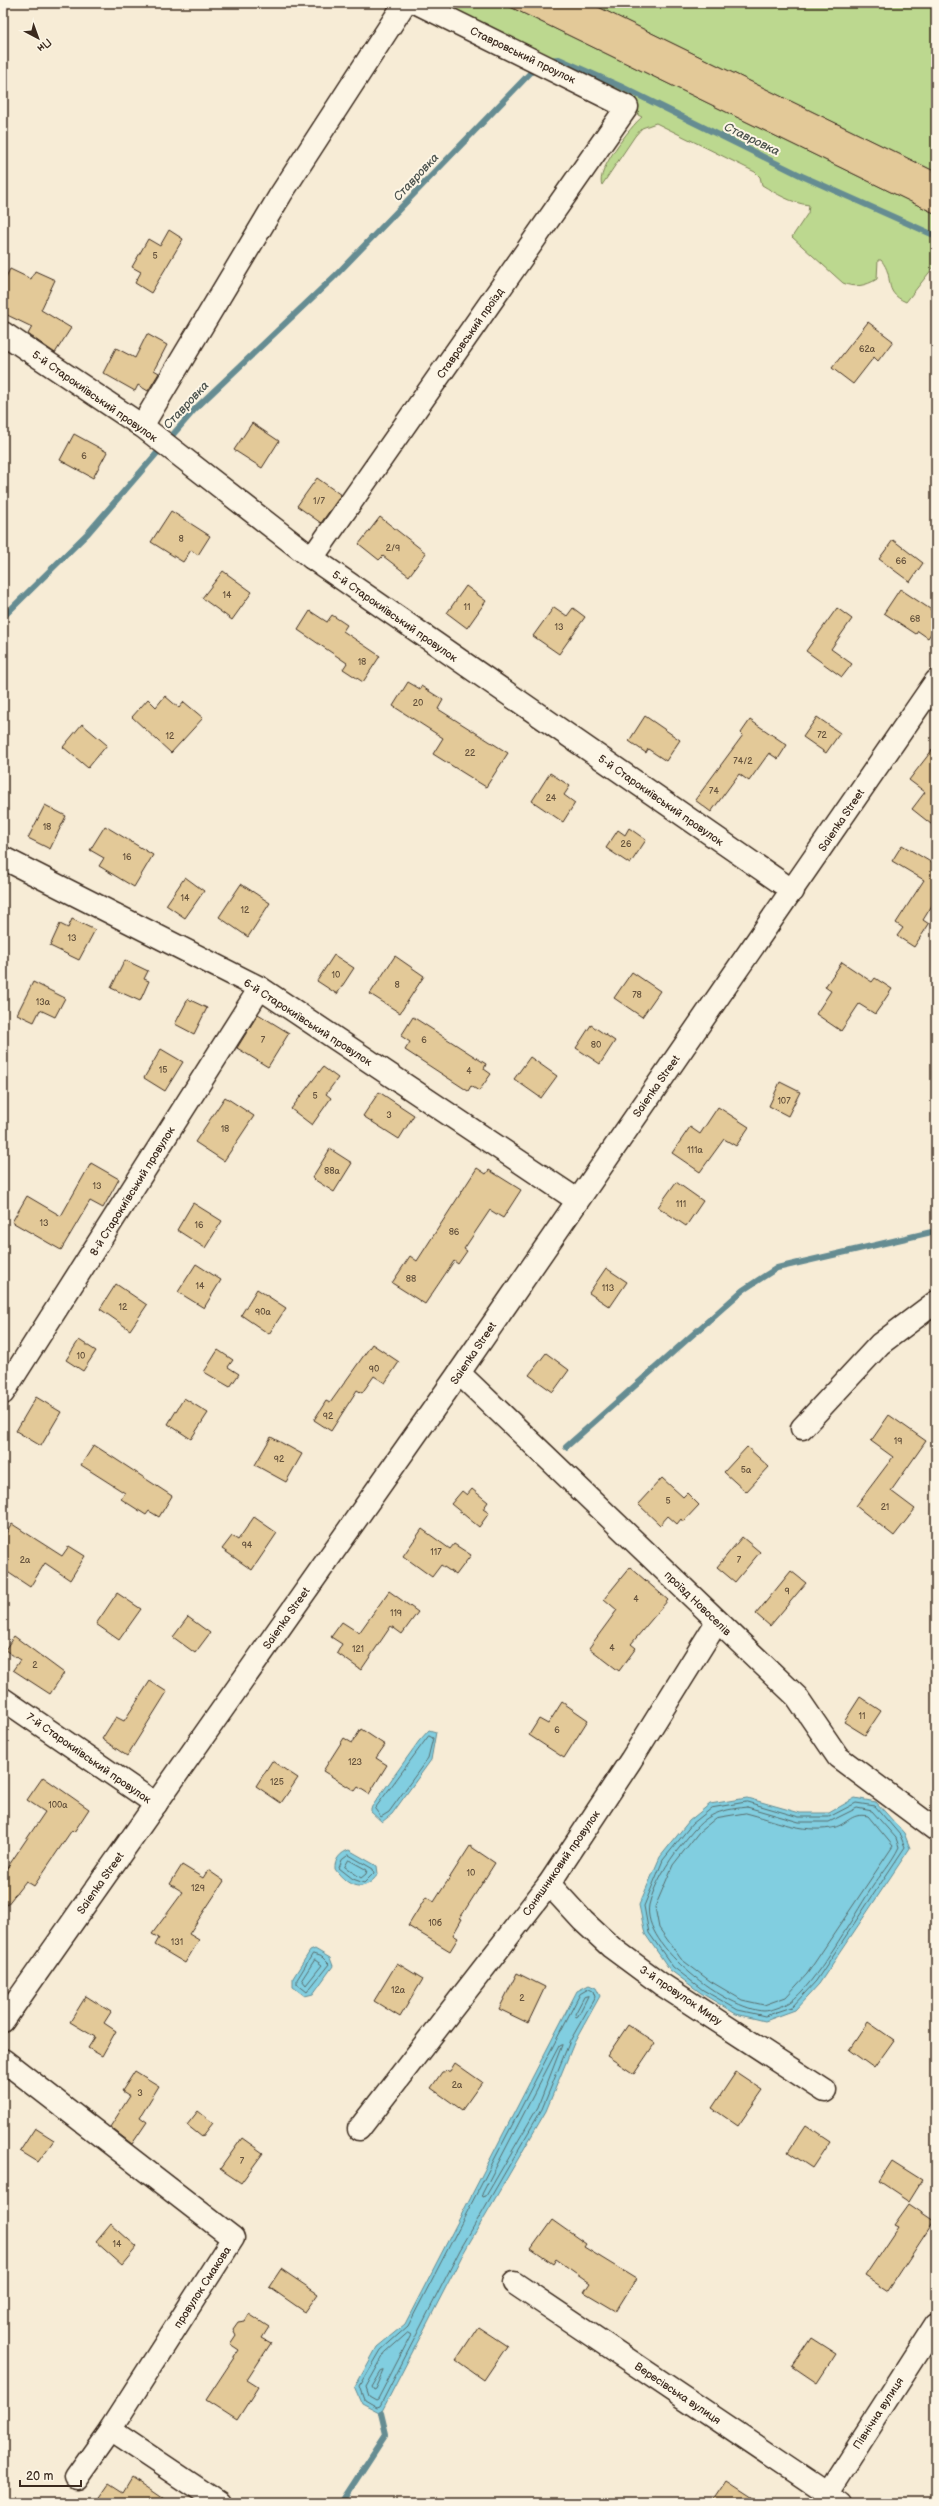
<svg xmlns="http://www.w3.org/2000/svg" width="939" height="2506" viewBox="0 0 939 2506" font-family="'Balsamiq Sans',sans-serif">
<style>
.green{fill:#bcd88f;stroke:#7c8156}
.water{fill:#81cee0;stroke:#658c92}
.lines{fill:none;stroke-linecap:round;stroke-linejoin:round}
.shore{stroke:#576c6c;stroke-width:1}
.stream{stroke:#658c92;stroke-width:6}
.building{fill:#e3c998;stroke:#3b2a1e}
.minor-casing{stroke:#3b2a1e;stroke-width:25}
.minor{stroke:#fcf5e5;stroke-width:22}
.labels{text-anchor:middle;stroke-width:4;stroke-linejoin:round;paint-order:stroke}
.number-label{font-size:9px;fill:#65523c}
.street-label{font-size:11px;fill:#3b2a1e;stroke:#fcf5e5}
.water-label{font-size:12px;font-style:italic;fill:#4c534e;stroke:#fcf5e5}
</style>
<rect width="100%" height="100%" fill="#f7ecd6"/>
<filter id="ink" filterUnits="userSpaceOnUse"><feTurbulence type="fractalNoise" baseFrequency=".025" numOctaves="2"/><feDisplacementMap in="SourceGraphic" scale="8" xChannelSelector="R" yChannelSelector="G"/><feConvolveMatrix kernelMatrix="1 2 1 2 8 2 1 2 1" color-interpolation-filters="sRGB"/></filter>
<g filter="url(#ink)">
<!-- green -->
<g class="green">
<path d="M440 3H502L936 214V264L906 302C881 291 896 278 881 260H878L877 279C866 286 854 288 843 283L792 237 808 213 809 205C791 203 777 194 762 185L760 177 755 172 656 123 642 128 635 136 602 185C595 172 631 126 642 117L638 115V108Z"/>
<path d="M590 3H936V172Z"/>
</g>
<!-- water -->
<g class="water">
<path d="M429 1730 436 1732 431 1760 392 1814 382 1822 371 1812V1808L419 1741Z"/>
<path d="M747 1798 800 1813H829L855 1798 876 1802 904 1833 910 1848 819 1984 795 2010 765 2021 736 2014 701 1993 670 1970 645 1934 639 1905 660 1857 689 1821 710 1804Z"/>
<path d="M349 1850 377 1866 378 1874C364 1894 348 1887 335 1869 334 1860 341 1852 349 1850Z"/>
<path d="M315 1949 330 1958 333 1966 313 1994 305 1996 293 1987V1978L310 1951Z"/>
<path d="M589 1985 596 1988 600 1996 574 2043 546 2111 464 2252 381 2413 362 2403 355 2387 377 2347 405 2324 577 1991Z"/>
</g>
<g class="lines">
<!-- shore -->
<g class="shore">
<path d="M429 1736 433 1738 428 1758 389 1812 381 1817 375 1809Z"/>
<path d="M747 1802 799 1817H829L856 1803 875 1806 900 1835 905 1847 816 1981 792 2007 765 2016 738 2010 703 1990 673 1967 649 1933 644 1906 663 1860 692 1824 712 1808Z"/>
<path d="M747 1807 799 1822H829L857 1808 872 1811 896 1838 899 1847C892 1862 880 1875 871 1889 853 1917 814 1986 790 2002 784 2006 770 2011 764 2011 728 2010 641 1946 649 1905 653 1887 668 1861 680 1847 703 1818 709 1811 747 1807Z"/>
<path d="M746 1813C774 1820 802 1833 831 1828 847 1826 850 1812 868 1816L893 1846 807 1974 786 1997 764 2005 742 2000 710 1981 681 1959 659 1928 655 1907 673 1865 699 1832 716 1818Z"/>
<path d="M349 1855 373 1869 374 1873 364 1883 353 1879 339 1868 342 1860Z"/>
<path d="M349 1860 367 1870 366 1874 361 1878 345 1867Z"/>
<path d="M313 1954 322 1957 329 1964 307 1992 297 1984V1980Z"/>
<path d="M315 1960 322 1965 306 1985 302 1980Z"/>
<path d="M589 1989 593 1991 595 1997 570 2041 542 2109 460 2250 380 2406 377 2407 365 2400 360 2386 381 2350 408 2326 580 1994Z"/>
<path d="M588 1996 578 2016 576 2017 575 2014 584 1997Z"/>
<path d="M562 2045 538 2107 486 2196 483 2197 482 2194 559 2046Z"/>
<path d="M408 2333 411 2335 378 2399 376 2400 369 2396 366 2387 385 2353Z"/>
<path d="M384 2371 376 2389 374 2390 372 2387 381 2372Z"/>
</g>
<!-- stream -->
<g class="stream">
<path d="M547 60 559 59 620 86 802 176 936 236"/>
<path d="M3 617 88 533 195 409 335 276 536 67"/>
<path d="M566 1447 743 1290 777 1268 936 1231"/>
<path d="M341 2503 386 2434 381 2413"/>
</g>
</g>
<!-- building -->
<g class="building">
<path d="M502 3H590L936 172V214Z"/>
<path d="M169 230 183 239 151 293 135 283 141 272 132 267 148 239 160 246Z"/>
<path d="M10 269 31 279 35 271 55 280 41 310 71 328 55 353 28 334 32 327 3 313V283Z"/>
<path d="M868 322 893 341 878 361 874 357 853 384 832 368Z"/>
<path d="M147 334 167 345 154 370 159 373 148 391 138 385 135 391 103 373 116 348 135 358Z"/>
<path d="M252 423 279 441 262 468 234 450Z"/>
<path d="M74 434 107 452 93 478 60 460Z"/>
<path d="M317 478 341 495 321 523 297 506Z"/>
<path d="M171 511 210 536 198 555 191 550 183 562 151 542Z"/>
<path d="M380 517 426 553 409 576 383 556 379 560 359 544Z"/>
<path d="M893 540 923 563 910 582 879 559Z"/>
<path d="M223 571 252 592 232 620 202 598Z"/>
<path d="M466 586 486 601 467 628 447 613Z"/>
<path d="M900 589 936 613V626L928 638 918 631 916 634 884 613Z"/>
<path d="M554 607 567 616 573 608 585 617 559 654 533 636Z"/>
<path d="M837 608 852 619 831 649 852 664 842 677 806 651Z"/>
<path d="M310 611 327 622 332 615 347 625 343 631 380 656 363 682 343 669 347 663 298 630Z"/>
<path d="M408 682 420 689 421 686 443 700 438 709 508 753 486 787 433 754 443 738 393 706Z"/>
<path d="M165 696 179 708 184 702 203 718 171 753 132 717 148 699 156 707Z"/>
<path d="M645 716 680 740 666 761 648 749 646 753 629 741Z"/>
<path d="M817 717 840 733 826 753 803 737Z"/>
<path d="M750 720 787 745 778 759 769 753 749 781 739 774 711 812 695 800 743 735 741 733Z"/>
<path d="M82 724 107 745 88 768 63 747Z"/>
<path d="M936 745V828L912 809 925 792 909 780Z"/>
<path d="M550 773 570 786 564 795 575 803 563 822 532 801Z"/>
<path d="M45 805 66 816 50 849 28 838Z"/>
<path d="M105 826 153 855 134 887 99 866 104 858 90 850Z"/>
<path d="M629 828 646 840 630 864 606 848 618 830 625 835Z"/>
<path d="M902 845 934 864 936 861V899L923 920 929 924 914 947 897 936 903 928 896 923 924 880 892 861Z"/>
<path d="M185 877 204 891 185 918 166 905Z"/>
<path d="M241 884 270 903 248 937 219 917Z"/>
<path d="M72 919 95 930 79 960 50 946 60 924 68 928Z"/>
<path d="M334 955 354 968 337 994 317 981Z"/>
<path d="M395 956 424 976 400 1013 370 994Z"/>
<path d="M125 960 148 971 144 979 149 981 140 1001 111 988Z"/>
<path d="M842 962 872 982 875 978 892 989 875 1014 859 1004 841 1031 816 1014 831 991 825 987Z"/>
<path d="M632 972 660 991 642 1017 614 998Z"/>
<path d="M33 982 65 998 55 1017 40 1010 34 1022 17 1014Z"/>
<path d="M188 999 207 1008 194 1034 175 1024Z"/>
<path d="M258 1014 289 1033 268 1067 237 1048Z"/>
<path d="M413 1017 486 1064 484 1069 491 1074 479 1091 471 1086 468 1091 405 1050 410 1042 401 1036Z"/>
<path d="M591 1025 615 1041 600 1064 576 1048Z"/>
<path d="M161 1049 183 1062 165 1091 144 1078Z"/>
<path d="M530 1057 557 1076 541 1098 514 1079Z"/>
<path d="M323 1067 338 1078 326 1094 331 1098 312 1125 291 1109Z"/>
<path d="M780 1082 800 1092 788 1116 769 1106Z"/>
<path d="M379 1092 414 1115 399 1139 363 1116Z"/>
<path d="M225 1097 254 1116 224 1161 195 1142Z"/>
<path d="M718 1107 749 1127 736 1146 724 1139 700 1172 672 1153 690 1127 700 1134Z"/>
<path d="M330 1149 352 1163 334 1192 312 1178Z"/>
<path d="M91 1163 119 1179 103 1208 90 1201 61 1250 12 1222 27 1196 61 1216Z"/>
<path d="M477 1168 486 1174 489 1170 521 1190 503 1218 490 1210 464 1249 467 1251 458 1264 454 1261 425 1304 392 1283 410 1256 417 1261Z"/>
<path d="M676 1182 703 1201 686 1226 658 1207Z"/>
<path d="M193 1203 222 1221 205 1248 177 1230Z"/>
<path d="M196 1264 221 1280 204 1308 178 1292Z"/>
<path d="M606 1268 627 1282 610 1307 589 1293Z"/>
<path d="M116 1284 147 1305 130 1330 100 1309Z"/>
<path d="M257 1289 286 1308 269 1334 241 1315Z"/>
<path d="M79 1340 96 1351 83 1371 66 1360Z"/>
<path d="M372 1344 399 1362 385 1383 374 1376 362 1393 357 1390 331 1431 314 1420 326 1401 330 1403Z"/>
<path d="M218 1350 233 1360 228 1367 239 1374 230 1387 204 1372Z"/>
<path d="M546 1353 569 1370 553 1392 529 1375Z"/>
<path d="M36 1397 61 1412 41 1446 16 1431Z"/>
<path d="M184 1398 208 1413 191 1439 168 1424Z"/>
<path d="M889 1415 926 1441 891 1491 915 1509 894 1536 856 1506 893 1457 871 1441Z"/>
<path d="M271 1437 302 1454 286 1482 255 1465Z"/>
<path d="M94 1445 172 1496 159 1517 149 1511 146 1515 121 1499 125 1493 81 1465Z"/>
<path d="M747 1447 769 1467 746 1492 724 1472Z"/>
<path d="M662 1478 683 1497 687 1493 699 1505 683 1522 681 1519 677 1524 668 1516 660 1525 638 1504Z"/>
<path d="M472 1489 488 1502 483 1509 489 1513 479 1527 451 1504 462 1491 467 1495Z"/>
<path d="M254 1517 277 1533 252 1570 222 1549 232 1536 238 1540Z"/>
<path d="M12 1524 62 1556 69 1546 85 1556 70 1580 45 1563 30 1587 3 1569V1538Z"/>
<path d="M422 1529 450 1549 454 1544 471 1555 456 1575 441 1565 432 1577 403 1556Z"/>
<path d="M742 1537 760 1552 735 1582 717 1567Z"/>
<path d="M630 1567 668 1600 631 1644 636 1648 619 1671 589 1648 617 1610 604 1599Z"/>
<path d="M791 1571 806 1583 770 1626 756 1614Z"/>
<path d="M389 1591 418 1612 402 1634 391 1626 361 1670 337 1653 342 1644 331 1637 342 1622 359 1633Z"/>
<path d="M117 1593 141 1609 119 1640 96 1624Z"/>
<path d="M188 1617 210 1633 195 1653 173 1637Z"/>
<path d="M14 1636 64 1673 50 1694 13 1670 20 1660 5 1650Z"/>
<path d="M150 1681 167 1692 127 1756 102 1739 116 1717 124 1721Z"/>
<path d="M860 1697 881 1711 865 1735 844 1722Z"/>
<path d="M562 1702 588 1720 564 1758 529 1735 539 1719 548 1724Z"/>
<path d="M361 1729 385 1745 376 1758 387 1765 369 1794 358 1787 355 1791 323 1771 344 1738 352 1743Z"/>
<path d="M272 1761 298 1778 281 1803 256 1786Z"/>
<path d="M43 1777 89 1809 74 1832 72 1830 34 1886 26 1881 3 1910V1874L45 1812 27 1800Z"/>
<path d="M470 1846 495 1863 460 1918 462 1919 453 1935 458 1938 450 1951 408 1926 426 1897 434 1902Z"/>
<path d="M182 1865 203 1878 208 1870 224 1881 189 1934 199 1940 185 1963 155 1945 159 1938 152 1934 183 1892 170 1884Z"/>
<path d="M397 1963 423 1979 400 2017 374 2001Z"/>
<path d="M517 1973 545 1987 528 2023 499 2009Z"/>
<path d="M86 1996 111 2012 104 2023 116 2031 102 2056 88 2048 95 2037 70 2022Z"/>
<path d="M868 2022 894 2040 874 2068 849 2050Z"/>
<path d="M628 2025 655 2043 634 2074 607 2056Z"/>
<path d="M455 2063 482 2082 462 2110 431 2088 442 2072 450 2071Z"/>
<path d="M135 2071 159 2086 140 2117 147 2122 132 2144 110 2127 130 2096 122 2091Z"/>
<path d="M736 2072 763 2090 738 2126 712 2108Z"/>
<path d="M198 2111 213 2123 202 2137 187 2125Z"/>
<path d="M806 2125 830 2141 812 2168 788 2152Z"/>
<path d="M35 2128 54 2140 38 2162 20 2151Z"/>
<path d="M242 2138 263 2153 241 2183 220 2169Z"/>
<path d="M892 2161 922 2180 909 2201 879 2181Z"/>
<path d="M909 2204 934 2221 888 2291 865 2276 898 2227 894 2225Z"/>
<path d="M552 2220 586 2244 584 2247 636 2279 616 2311 584 2292 590 2283 556 2259 553 2264 531 2249Z"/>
<path d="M111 2224 137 2247 122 2265 96 2242Z"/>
<path d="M281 2269 318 2294 305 2312 269 2287Z"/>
<path d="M249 2314 269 2327 262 2338 271 2343 247 2380 258 2387 237 2420 206 2400 239 2350 230 2344 236 2335 233 2329 238 2322 245 2321Z"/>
<path d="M478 2327 507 2346 484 2380 456 2360Z"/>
<path d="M811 2338 836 2354 817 2383 792 2366Z"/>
<path d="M132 2477 170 2503H95L109 2483 123 2492Z"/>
<path d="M727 2481 761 2503H712Z"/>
</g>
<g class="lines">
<defs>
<g id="minor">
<path d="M3 333 142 426 312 558 793 891"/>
<path d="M142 426 281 194 405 3"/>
<path d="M312 558 627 107 417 3"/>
<path d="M3 858 260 988 577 1200"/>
<path d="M459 1373 797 1697 838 1757 936 1830"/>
<path d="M3 1393 260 988"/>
<path d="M802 1428 880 1344 936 1302"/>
<path d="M3 1699 156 1804"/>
<path d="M549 1884 583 1921 611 1947 661 1984 825 2091"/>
<path d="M3 2021 459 1373 936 681"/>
<path d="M3 2060 233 2238 110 2430 76 2478"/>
<path d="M359 2129 549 1884 631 1760 717 1622"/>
<path d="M514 2283 841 2503"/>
<path d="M110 2430 219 2503"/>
<path d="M821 2503 936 2324"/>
</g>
</defs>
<!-- minor casing -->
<use href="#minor" class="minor-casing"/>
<!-- minor -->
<use href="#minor" class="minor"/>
</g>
</g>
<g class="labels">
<!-- number labels -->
<g class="number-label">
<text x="155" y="259">5</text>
<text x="867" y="352">62а</text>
<text x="84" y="459">6</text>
<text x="319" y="504">1/7</text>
<text x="181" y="542">8</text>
<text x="393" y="551">2/9</text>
<text x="901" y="564">66</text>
<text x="227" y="598">14</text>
<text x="467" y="610">11</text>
<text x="915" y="622">68</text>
<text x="559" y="630">13</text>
<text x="362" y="665">18</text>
<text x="418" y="706">20</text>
<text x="822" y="738">72</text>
<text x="170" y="739">12</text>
<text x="470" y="756">22</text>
<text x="743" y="764">74/2</text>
<text x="714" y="794">74</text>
<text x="551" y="801">24</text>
<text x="47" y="830">18</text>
<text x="626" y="847">26</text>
<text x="127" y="860">16</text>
<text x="185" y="901">14</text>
<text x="245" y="913">12</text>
<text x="72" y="941">13</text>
<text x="336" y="978">10</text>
<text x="397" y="988">8</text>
<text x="637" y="998">78</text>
<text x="43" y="1005">13а</text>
<text x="263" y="1043">7</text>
<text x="424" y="1043">6</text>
<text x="596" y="1048">80</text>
<text x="163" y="1073">15</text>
<text x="469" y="1074">4</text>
<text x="315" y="1099">5</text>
<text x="784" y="1104">107</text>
<text x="389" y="1118">3</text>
<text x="225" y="1132">18</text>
<text x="695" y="1153">111а</text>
<text x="332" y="1174">88а</text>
<text x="97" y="1189">13</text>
<text x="681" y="1207">111</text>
<text x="44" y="1226">13</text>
<text x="199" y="1228">16</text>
<text x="454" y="1235">86</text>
<text x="411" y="1282">88</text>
<text x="200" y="1289">14</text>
<text x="608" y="1291">113</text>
<text x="123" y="1310">12</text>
<text x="263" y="1315">90а</text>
<text x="81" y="1359">10</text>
<text x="374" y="1372">90</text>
<text x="328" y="1419">92</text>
<text x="898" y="1444">19</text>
<text x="279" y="1462">92</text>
<text x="746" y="1473">5а</text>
<text x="668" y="1504">5</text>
<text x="885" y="1510">21</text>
<text x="247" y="1548">94</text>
<text x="436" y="1555">117</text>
<text x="25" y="1563">2а</text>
<text x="739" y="1563">7</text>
<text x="787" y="1594">9</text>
<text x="636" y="1602">4</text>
<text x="396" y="1616">119</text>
<text x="612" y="1651">4</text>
<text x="358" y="1652">121</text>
<text x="35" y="1668">2</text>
<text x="862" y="1719">11</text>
<text x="557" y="1733">6</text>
<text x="355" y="1765">123</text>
<text x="277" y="1785">125</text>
<text x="58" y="1808">100а</text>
<text x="471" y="1876">10</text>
<text x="198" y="1891">129</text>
<text x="435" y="1926">10б</text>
<text x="177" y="1945">131</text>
<text x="398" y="1993">12а</text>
<text x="522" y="2001">2</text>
<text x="457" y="2088">2а</text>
<text x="140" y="2096">3</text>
<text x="242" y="2164">7</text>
<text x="117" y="2247">14</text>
</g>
<!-- street labels -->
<g class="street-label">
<text transform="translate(523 55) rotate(26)" y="4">Ставровський проулок</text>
<text transform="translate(470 333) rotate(-55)" y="4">Ставровський проїзд</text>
<text transform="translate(95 396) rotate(35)" y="4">5-й Старокиївський провулок</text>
<text transform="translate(395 616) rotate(35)" y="4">5-й Старокиївський провулок</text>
<text transform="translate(661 800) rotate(35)" y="4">5-й Старокиївський провулок</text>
<text transform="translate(841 820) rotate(-56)" y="4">Saienka Street</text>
<text transform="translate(308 1022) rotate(33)" y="4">6-й Старокиївський провулок</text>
<text transform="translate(656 1086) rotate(-55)" y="4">Saienka Street</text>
<text transform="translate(132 1191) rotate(-58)" y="4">8-й Старокиївський провулок</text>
<text transform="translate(473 1353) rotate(-56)" y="4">Saienka Street</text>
<text transform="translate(698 1603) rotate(44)" y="4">проїзд Новоселів</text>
<text transform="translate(286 1618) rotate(-55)" y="4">Saienka Street</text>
<text transform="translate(89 1758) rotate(35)" y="4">7-й Старокиївський провулок</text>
<text transform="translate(561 1863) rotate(-55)" y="4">Соняшниковий провулок</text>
<text transform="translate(100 1883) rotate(-55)" y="4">Saienka Street</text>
<text transform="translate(681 1995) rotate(34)" y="4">3-й провулок Миру</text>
<text transform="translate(202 2287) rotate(-57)" y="4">провулок Смакова</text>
<text transform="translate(678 2393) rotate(34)" y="4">Вересівська вулиця</text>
<text transform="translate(878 2413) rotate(-57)" y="4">Північна вулиця</text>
</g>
<!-- water labels -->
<g class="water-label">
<text transform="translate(752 139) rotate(26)" y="4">Ставровка</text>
<text transform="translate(416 177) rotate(-47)" y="4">Ставровка</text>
<text transform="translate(186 405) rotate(-47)" y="4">Ставровка</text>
</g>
</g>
<!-- margin -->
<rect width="939" height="2506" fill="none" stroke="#fcf5e5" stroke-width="16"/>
<rect x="8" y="8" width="923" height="2490" fill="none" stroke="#3b2a1e" stroke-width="1.5" filter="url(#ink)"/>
<!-- north arrow -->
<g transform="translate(38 38) rotate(139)" stroke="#fcf5e5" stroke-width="3" paint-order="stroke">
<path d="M0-3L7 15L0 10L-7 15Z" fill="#3b2a1e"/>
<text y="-6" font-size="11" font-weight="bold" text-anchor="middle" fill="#3b2a1e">Пн</text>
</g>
<!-- scale -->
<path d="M20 2480v6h61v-6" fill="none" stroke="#3b2a1e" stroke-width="2"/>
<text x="26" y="2480" font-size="12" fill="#3b2a1e" stroke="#fcf5e5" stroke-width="3" paint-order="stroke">20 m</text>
</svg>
